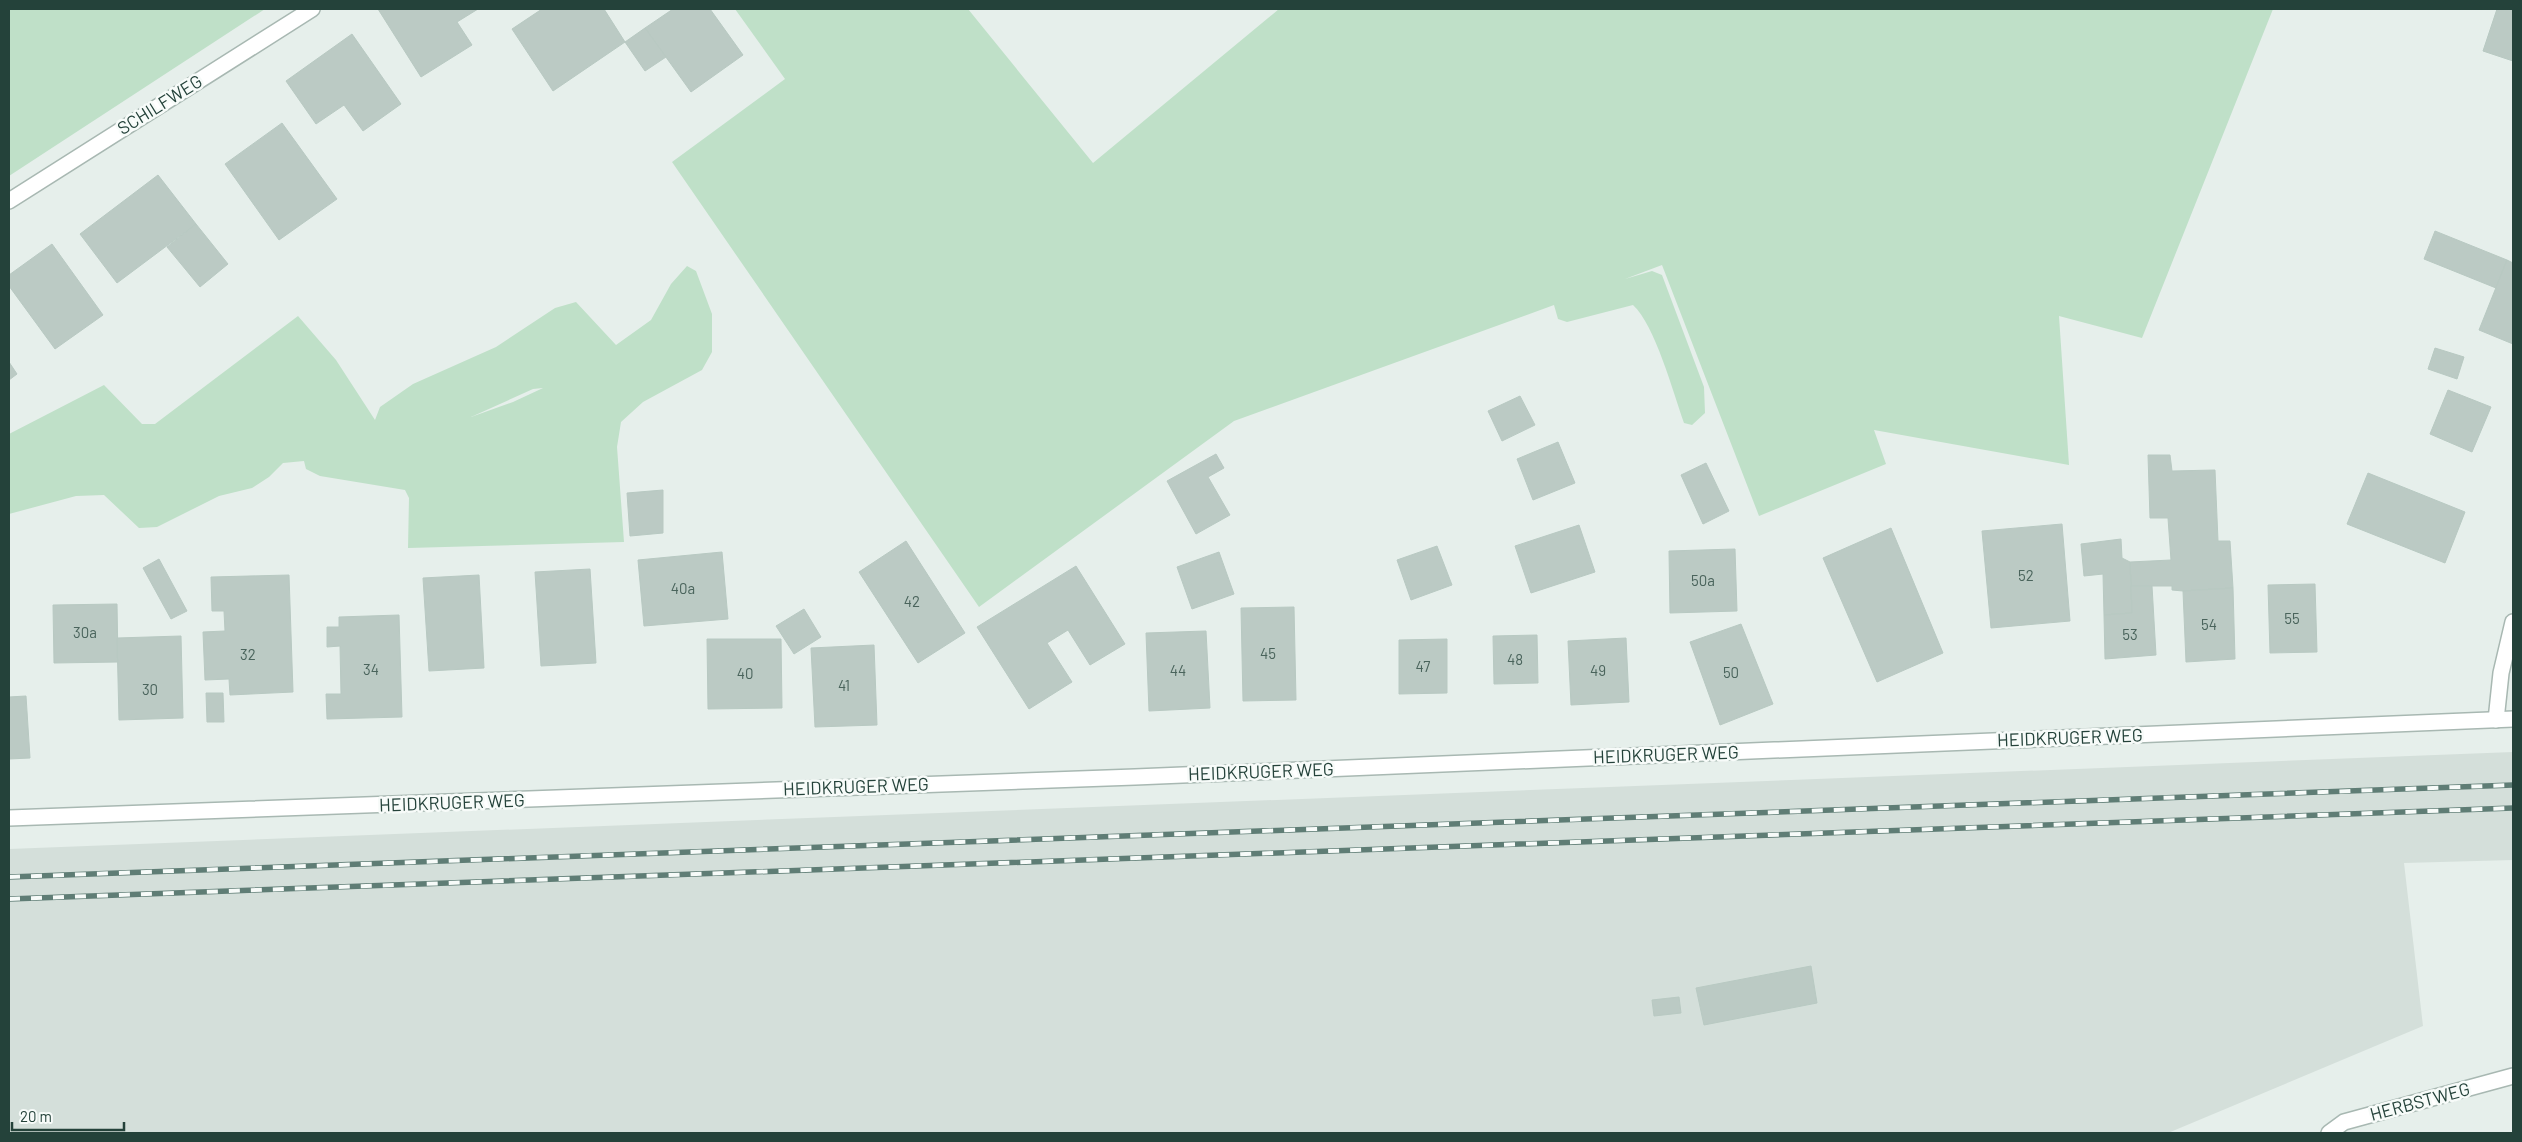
<svg xmlns="http://www.w3.org/2000/svg" width="2522" height="1142" viewBox="0 0 2522 1142" font-family="Barlow,sans-serif">
<style>
.built{fill:#d4dfda}
.green{fill:#bfe0c8;fill-rule:evenodd}
.building{fill:#bbcac4;stroke:#b8c9c2}
.lines{fill:none;stroke-linecap:round;stroke-linejoin:round}
.minor-casing{stroke:#a8b8b2;stroke-width:18}
.minor{stroke:#fff;stroke-width:15}
.rail-casing{stroke:#5f7d75;stroke-width:5.5}
.rail{stroke:#f7fbf9;stroke-width:4;stroke-dasharray:11;stroke-linecap:butt}
.labels{text-anchor:middle;stroke-width:5;stroke-linejoin:round;paint-order:stroke}
.number-label{font-size:15px;fill:#4a645c}
.street-label{font-size:18px;fill:#24423a;stroke:#f7fbf9}
</style>
<rect width="100%" height="100%" fill="#e6efeb"/>
<!-- built -->
<path class="built" d="M2513 752V860L2404 863 2423 1026 2168 1133H9V849Z"/>
<!-- green -->
<g class="green">
<path d="M9 9H265L9 176Z"/>
<path d="M735 9H968L1093 163 1279 9H2273L2142 338 2059 316 2069 465 1874 430 1886 464 1759 516 1662 265 1625 279 1652 271 1662 275 1704 387 1705 413 1692 425 1684 423C1673 392 1655 325 1633 305L1567 322 1558 319 1554 305 1234 421 979 607 672 162 785 79Z"/>
<path d="M687 266 696 271 712 314V352L702 370 643 402 621 422 617 447 624 542 408 548 409 498 405 490 320 476 306 469 304 461 283 463 269 477 252 488 219 496 157 527 139 528 104 495 76 496 9 514V434L104 385 142 424H155L298 316 336 360 375 420 380 407 413 384 496 347 555 308 576 302 616 345 651 320 671 284ZM543 388 513 402 471 417 533 389Z"/>
</g>
<!-- building -->
<g class="building">
<path d="M378 9H478L457 22 472 45 421 77Z"/>
<path d="M542 9H604L625 42 553 91 512 29Z"/>
<path d="M673 9H710L743 55 691 92 645 28Z"/>
<path d="M2497 9H2513V61L2483 51Z"/>
<path d="M645 28 666 57 645 71 625 42Z"/>
<path d="M352 34 401 104 363 131 344 105 316 124 286 81Z"/>
<path d="M282 123 337 199 279 240 225 164Z"/>
<path d="M158 175 196 224 117 283 80 234Z"/>
<path d="M196 224 228 264 200 287 167 247Z"/>
<path d="M2435 231 2507 260 2496 288 2424 259Z"/>
<path d="M52 244 103 315 55 349 9 286V275Z"/>
<path d="M2507 260 2513 263V344L2479 330Z"/>
<path d="M2435 348 2464 357 2457 379 2428 369Z"/>
<path d="M9 362 17 374 9 380Z"/>
<path d="M2448 390 2491 407 2472 452 2430 434Z"/>
<path d="M1520 396 1535 425 1502 441 1488 411Z"/>
<path d="M1558 442 1575 483 1533 500 1517 459Z"/>
<path d="M1216 454 1224 468 1208 477 1230 515 1196 534 1167 481Z"/>
<path d="M2148 455H2170L2172 471 2215 470 2218 541H2230L2233 588 2183 591 2172 590V586H2131L2130 562 2171 560 2168 518H2150Z"/>
<path d="M1706 463 1729 511 1703 524 1681 475Z"/>
<path d="M2368 473 2465 512 2445 563 2347 524Z"/>
<path d="M663 490V533L630 536 627 493Z"/>
<path d="M2062 524 2070 621 1991 628 1982 531Z"/>
<path d="M1579 525 1595 572 1531 593 1515 546Z"/>
<path d="M1891 528 1943 653 1877 682 1823 558Z"/>
<path d="M2121 539 2122 558 2130 562 2132 613 2104 615 2103 574 2084 576 2081 544Z"/>
<path d="M906 541 965 633 918 663 859 572Z"/>
<path d="M1437 546 1452 585 1411 600 1397 560Z"/>
<path d="M1735 549 1737 611 1670 613 1669 551Z"/>
<path d="M722 552 728 619 644 626 638 560Z"/>
<path d="M1219 552 1234 594 1192 609 1177 567Z"/>
<path d="M159 559 187 611 171 619 143 568Z"/>
<path d="M1076 566 1125 644 1090 665 1068 630 1047 643 1072 682 1029 709 977 627Z"/>
<path d="M590 569 596 663 541 666 535 572Z"/>
<path d="M289 575 293 692 230 695 229 679 205 680 203 632 225 631 224 611H212L211 577Z"/>
<path d="M479 575 484 668 429 671 423 578Z"/>
<path d="M2315 584 2317 652 2270 653 2268 585Z"/>
<path d="M2131 586H2152L2156 655 2105 659 2104 615 2132 613Z"/>
<path d="M2233 588 2235 659 2186 662 2183 591Z"/>
<path d="M117 604 118 662 54 663 53 605Z"/>
<path d="M1294 607 1296 700 1243 701 1241 608Z"/>
<path d="M804 609 821 637 794 654 776 626Z"/>
<path d="M399 615 402 717 327 719 326 694H341L340 646 327 647V627H339V617Z"/>
<path d="M1741 624 1773 704 1720 725 1690 642Z"/>
<path d="M1206 631 1210 708 1149 711 1146 633Z"/>
<path d="M1537 635 1538 683 1494 684 1493 636Z"/>
<path d="M181 636 183 718 119 720 117 638Z"/>
<path d="M1626 638 1629 702 1571 705 1568 641Z"/>
<path d="M707 639H781L782 708 708 709Z"/>
<path d="M1447 639V693L1399 694V640Z"/>
<path d="M874 645 877 725 815 727 811 648Z"/>
<path d="M206 693H223L224 722H207Z"/>
<path d="M26 696 30 758 9 759V697Z"/>
<path d="M1811 966 1817 1003 1704 1025 1696 988Z"/>
<path d="M1679 997 1681 1013 1654 1016 1652 1000Z"/>
</g>
<g class="lines">
<defs>
<g id="minor">
<path d="M9 201 312 9"/>
<path d="M2496 720 2501 673 2513 622"/>
<path d="M9 818 1135 777 2513 719"/>
<path d="M2329 1133 2344 1122 2513 1076"/>
</g>
</defs>
<!-- minor casing -->
<use href="#minor" class="minor-casing"/>
<!-- minor -->
<use href="#minor" class="minor"/>
<defs>
<g id="rail">
<path d="M9 877 2513 785"/>
<path d="M9 899 2513 808"/>
</g>
</defs>
<!-- rail casing -->
<use href="#rail" class="rail-casing"/>
<!-- rail -->
<use href="#rail" class="rail"/>
</g>
<g class="labels">
<!-- number labels -->
<g class="number-label">
<text x="2026" y="581">52</text>
<text x="1703" y="586">50a</text>
<text x="683" y="594">40a</text>
<text x="912" y="607">42</text>
<text x="2292" y="624">55</text>
<text x="2209" y="630">54</text>
<text x="85" y="638">30a</text>
<text x="2130" y="640">53</text>
<text x="1268" y="659">45</text>
<text x="248" y="660">32</text>
<text x="1515" y="665">48</text>
<text x="1423" y="672">47</text>
<text x="371" y="675">34</text>
<text x="1178" y="676">44</text>
<text x="1598" y="676">49</text>
<text x="1731" y="678">50</text>
<text x="745" y="679">40</text>
<text x="844" y="691">41</text>
<text x="150" y="695">30</text>
</g>
<!-- street labels -->
<g class="street-label">
<text transform="translate(160 105) rotate(-32)" y="6">SCHILFWEG</text>
<text transform="translate(2070 738) rotate(-2)" y="6">HEIDKRUGER WEG</text>
<text transform="translate(1666 755) rotate(-2)" y="6">HEIDKRUGER WEG</text>
<text transform="translate(1261 772) rotate(-2)" y="6">HEIDKRUGER WEG</text>
<text transform="translate(856 787) rotate(-2)" y="6">HEIDKRUGER WEG</text>
<text transform="translate(452 803) rotate(-2)" y="6">HEIDKRUGER WEG</text>
<text transform="translate(2420 1102) rotate(-15)" y="6">HERBSTWEG</text>
</g>
</g>
<!-- border -->
<rect width="2522" height="1142" fill="none" stroke="#24423a" stroke-width="20"/>
<!-- scale -->
<path d="M12 1122v8h112v-8" fill="none" stroke="#24423a" stroke-width="2.5"/>
<text x="20" y="1122" font-size="15" fill="#24423a" stroke="#f7fbf9" stroke-width="4" paint-order="stroke">20 m</text>
</svg>
